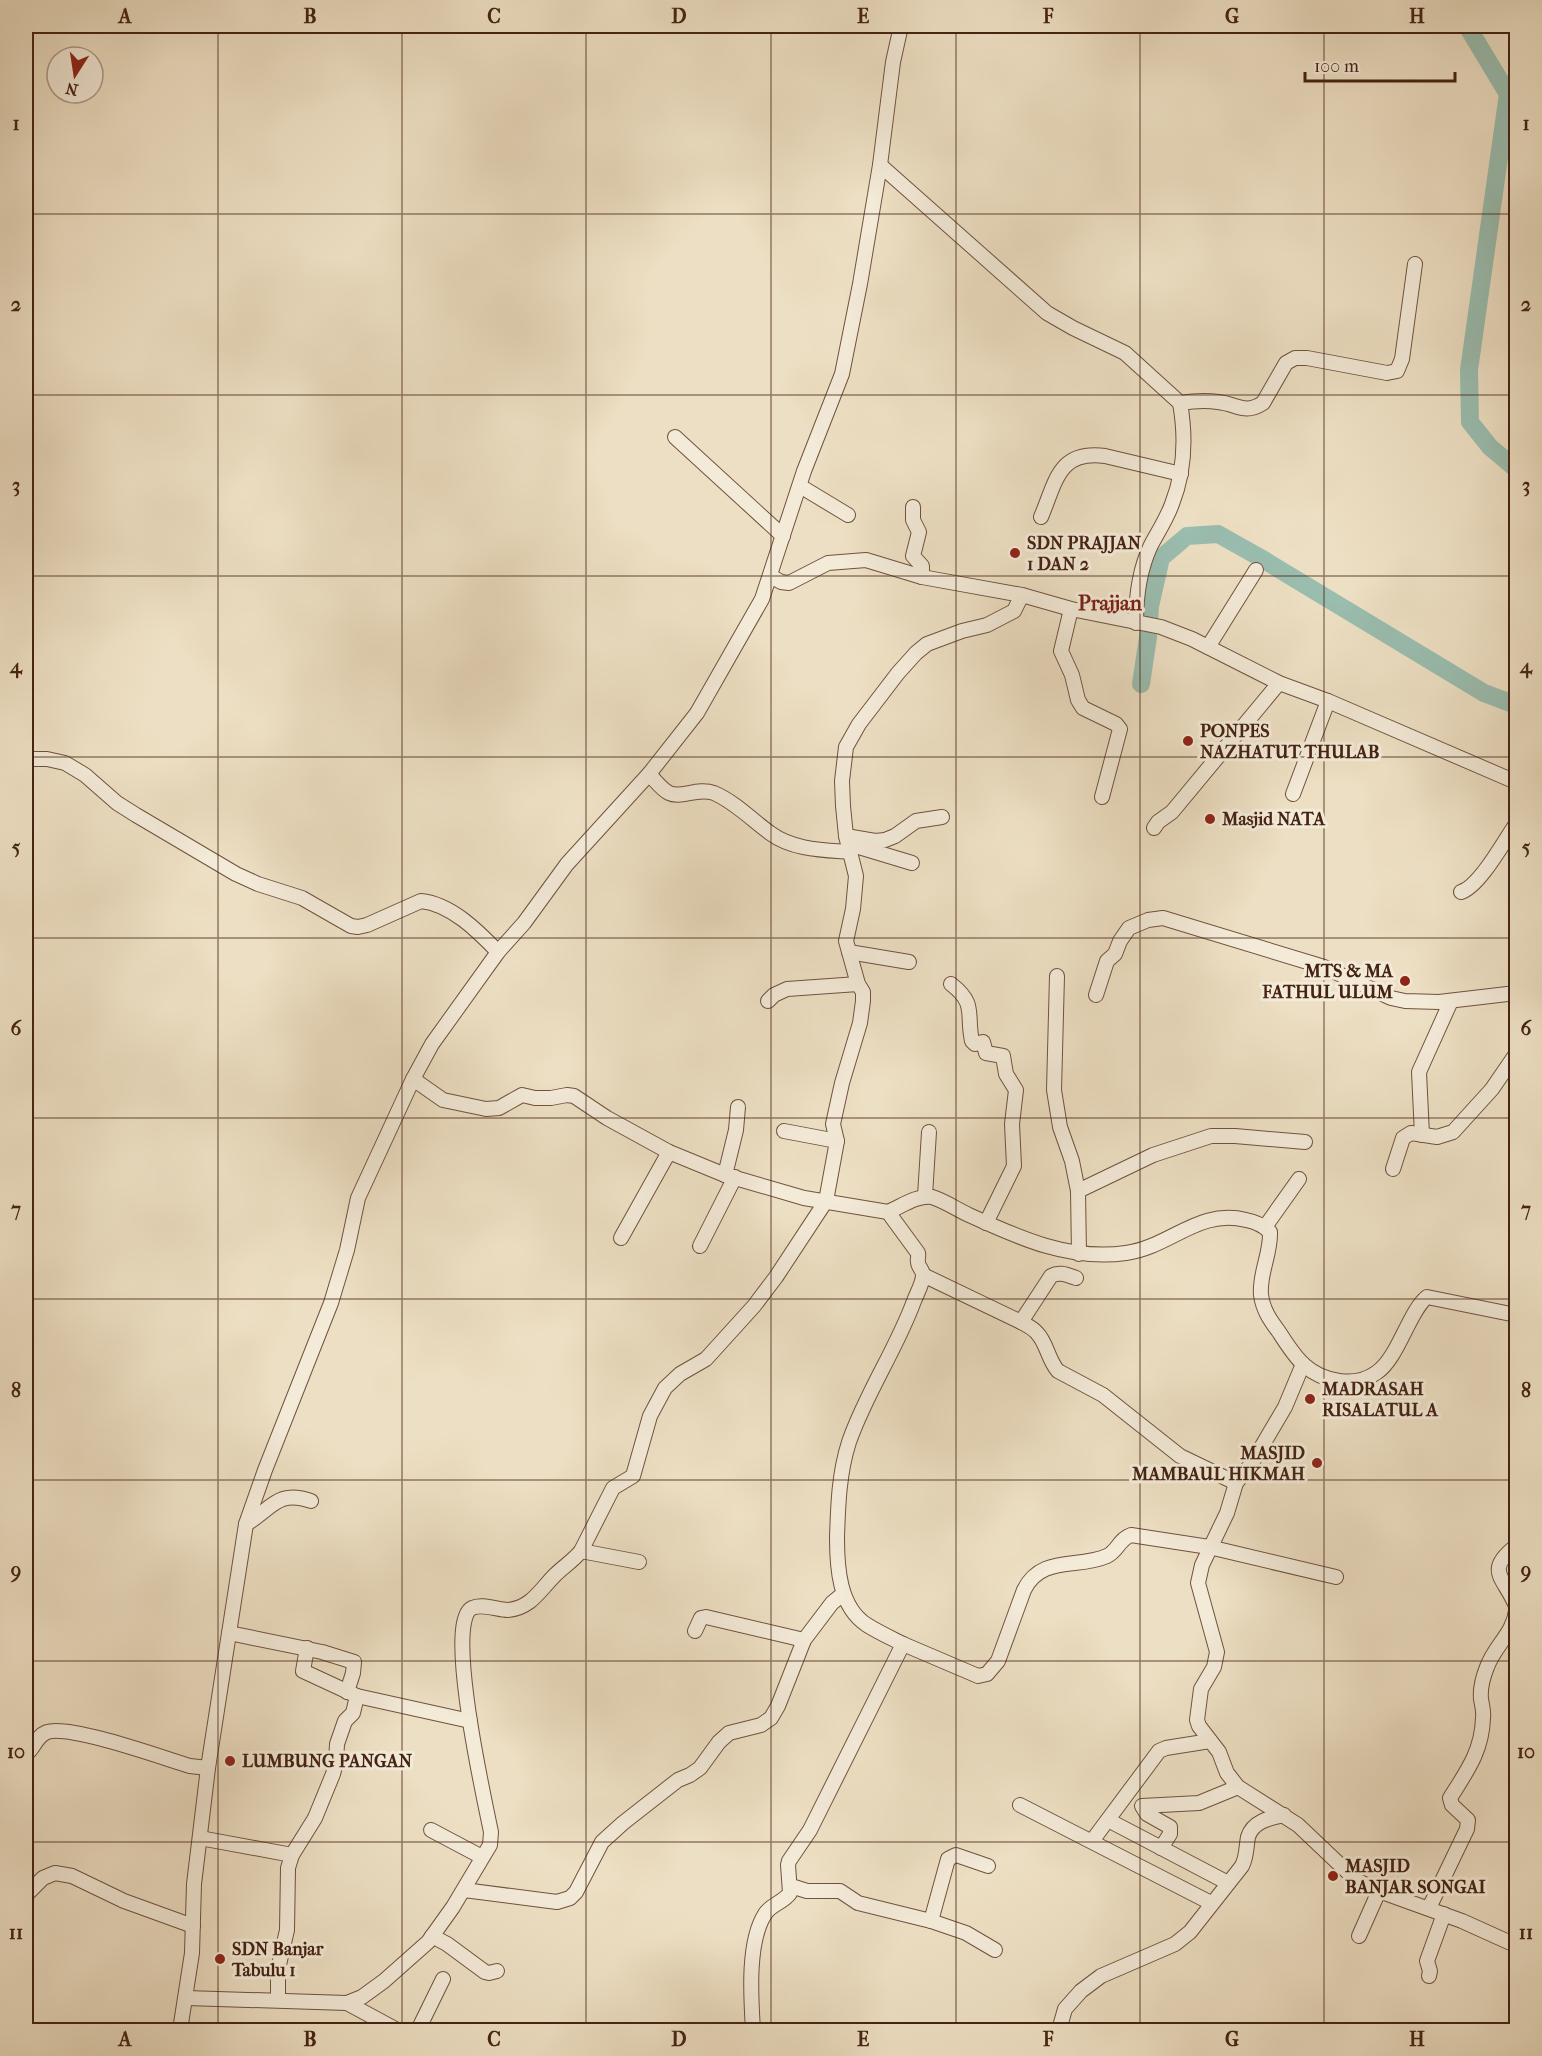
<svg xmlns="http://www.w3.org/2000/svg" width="1542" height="2056" viewBox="0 0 1542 2056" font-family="'IM FELL French Canon',serif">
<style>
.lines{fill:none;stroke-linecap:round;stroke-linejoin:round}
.river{stroke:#9abdaf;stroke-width:18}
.minor-casing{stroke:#6f523f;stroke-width:16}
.minor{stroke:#f3ead8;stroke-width:14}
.grid{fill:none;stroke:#452313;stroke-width:1.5;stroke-opacity:0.55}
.poi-dot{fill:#8f2418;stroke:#f3ead8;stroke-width:2}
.labels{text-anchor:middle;stroke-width:6;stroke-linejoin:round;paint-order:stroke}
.poi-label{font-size:18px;font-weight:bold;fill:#452313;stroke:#f3ead8;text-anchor:start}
.quarter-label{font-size:21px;font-weight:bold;fill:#7a1f14;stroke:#f3ead8}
.neatline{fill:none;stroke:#452313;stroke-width:2}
.grid-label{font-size:20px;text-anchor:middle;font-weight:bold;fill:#452313}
</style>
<rect width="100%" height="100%" fill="#eddfc3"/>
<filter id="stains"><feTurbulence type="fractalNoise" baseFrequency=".00333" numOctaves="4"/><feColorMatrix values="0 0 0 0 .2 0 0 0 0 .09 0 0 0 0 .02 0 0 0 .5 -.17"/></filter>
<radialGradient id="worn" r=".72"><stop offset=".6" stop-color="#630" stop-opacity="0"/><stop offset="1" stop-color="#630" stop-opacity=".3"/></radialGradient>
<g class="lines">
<!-- river -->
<g class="river">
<path d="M1467 26 1508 94 1469 370 1470 422 1490 447 1516 469"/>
<path d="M1141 684 1148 637 1150 606 1161 558 1187 536 1218 534 1259 557 1484 693 1516 705"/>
</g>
<defs>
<g id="minor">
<path d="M880 165 1047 313 1073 328 1125 353 1180 403C1186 437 1185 471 1172 504 1167 518 1158 532 1151 545 1139 570 1136 596 1136 623"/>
<path d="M1180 403C1193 401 1205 400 1218 402 1237 404 1244 415 1263 403L1286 363 1295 358H1307L1387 373 1397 371 1402 359 1415 264"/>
<path d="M675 437 783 536"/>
<path d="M800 486 848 515"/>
<path d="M913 507V520L919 532 913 556 922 566V577"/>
<path d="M1041 517C1056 482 1058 450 1105 456L1181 474"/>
<path d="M771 576 781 582 789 583 828 563 866 560 922 577 1022 595 1071 609 1161 627 1192 639 1279 683 1328 701 1516 782"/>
<path d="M1071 609 1061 651 1072 675 1078 700 1083 708 1116 724 1120 729 1102 797"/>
<path d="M1208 647 1256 570"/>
<path d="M26 759H47L65 763 85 775 117 803 136 815 236 874 258 884 302 898 351 926 358 927 367 925 421 901C451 904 478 931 498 952"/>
<path d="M649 774C655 780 661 789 669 793 681 799 697 787 714 793 735 802 752 820 770 833 793 850 823 850 850 852"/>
<path d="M1293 794 1328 701"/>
<path d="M1154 828 1158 822 1172 812 1279 683"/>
<path d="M846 836 875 841 885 840 895 836 916 821 942 817"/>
<path d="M849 844 912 863"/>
<path d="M1461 892C1480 886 1504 841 1516 824"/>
<path d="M849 952 909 962"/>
<path d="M1057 976 1054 1090 1060 1127 1072 1161 1078 1191 1079 1254"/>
<path d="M951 984C977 1004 966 1014 972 1041L975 1044 983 1042 986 1053 1003 1056 1006 1074 1016 1090 1012 1124 1014 1166 986 1223"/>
<path d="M1096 995 1107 961 1115 954 1120 941 1129 928 1148 920 1163 918 1324 967 1391 998 1405 1001 1439 1002 1516 993"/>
<path d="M768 1001 774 995 787 989 858 984"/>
<path d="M413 1079 443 1100 486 1109 499 1108 522 1095 535 1098H551L567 1095 574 1096 607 1118 669 1152 725 1175 804 1198 888 1212 918 1253C919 1256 917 1259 918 1262 918 1267 923 1270 923 1275 923 1283 917 1293 914 1301 896 1350 866 1393 849 1442 839 1473 838 1505 837 1538 837 1567 839 1607 867 1625 878 1632 891 1638 903 1644L810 1830 789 1861 788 1865 790 1893C784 1902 770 1905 765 1914 747 1942 751 1998 753 2030"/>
<path d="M784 1131 837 1141"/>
<path d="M1422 1135 1419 1072 1451 1001"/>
<path d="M1393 1169 1403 1138 1411 1133 1437 1137 1453 1132 1492 1089 1516 1054"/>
<path d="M725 1175 736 1130 738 1107"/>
<path d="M1078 1191 1153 1155 1211 1136H1235L1305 1142"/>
<path d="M925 1196 929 1132"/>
<path d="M888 1212C902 1206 917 1195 932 1197 945 1201 956 1209 969 1215 1019 1238 1070 1261 1126 1253 1170 1247 1199 1208 1246 1220 1256 1222 1263 1225 1270 1232 1271 1254 1259 1273 1261 1295 1263 1310 1270 1320 1279 1332 1286 1343 1294 1356 1304 1365 1323 1382 1355 1388 1376 1373 1398 1359 1409 1311 1427 1297L1516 1315"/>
<path d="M1265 1227 1299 1179"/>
<path d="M621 1238 669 1152"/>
<path d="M700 1246 735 1177"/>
<path d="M923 1275 1021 1322C1026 1325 1033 1328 1037 1333 1047 1343 1048 1360 1058 1371L1103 1395 1180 1456 1236 1483"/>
<path d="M1021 1322 1051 1276C1060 1271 1067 1275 1076 1278"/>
<path d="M1303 1364 1285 1407 1252 1463 1236 1483 1227 1513 1202 1565 1198 1583 1217 1652 1214 1667 1201 1689 1197 1720 1199 1726 1219 1752 1227 1773 1238 1787 1298 1825 1356 1880 1379 1891 1462 1921 1513 1944 1516 1939"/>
<path d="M246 1524C271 1510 277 1489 311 1501"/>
<path d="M1516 1546C1484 1571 1504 1577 1516 1606"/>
<path d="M581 1551 639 1562"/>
<path d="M695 1631 701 1618 706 1617 804 1640"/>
<path d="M229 1633 322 1652 354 1662 353 1673 347 1692"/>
<path d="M903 1644 978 1676 987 1674 998 1661 1024 1590C1041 1555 1078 1569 1107 1556 1118 1551 1119 1539 1131 1535L1209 1547 1336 1577"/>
<path d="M307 1648 303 1671 357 1696 470 1721"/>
<path d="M26 1754C35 1748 35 1737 47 1732 69 1724 163 1758 190 1766L208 1768"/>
<path d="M1020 1805 1211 1903"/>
<path d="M1108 1820 1228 1883"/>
<path d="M431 1830 482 1857"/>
<path d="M200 1838 292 1855"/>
<path d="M1092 1841 1159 1751 1166 1748 1210 1741"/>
<path d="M1161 1848 1170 1834V1827L1147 1814 1142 1806 1199 1803 1238 1787"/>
<path d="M791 1886 807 1891H840L858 1903 931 1921 966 1933 995 1950"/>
<path d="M464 1890 557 1902 570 1898 576 1892 602 1842 623 1823 678 1780 690 1775 700 1768 719 1742 729 1733 761 1725 771 1718 778 1706 804 1640 832 1603 843 1594"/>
<path d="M26 1895 43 1878 55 1873 72 1876 124 1901 193 1926"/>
<path d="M1429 1908 1467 1829 1468 1820 1452 1805 1450 1798C1467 1771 1482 1751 1483 1718 1484 1711 1482 1706 1481 1699 1480 1689 1483 1677 1487 1667 1495 1645 1513 1634 1516 1611"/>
<path d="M931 1921 948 1859 956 1855 988 1866"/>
<path d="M432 1936 447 1944 485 1972 489 1973 497 1971"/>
<path d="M1359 1936 1379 1891"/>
<path d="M1429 1976 1430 1971 1427 1961 1444 1914"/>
<path d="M186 1998 347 2003 397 2030"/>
<path d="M278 2000V1969L287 1930 288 1868 292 1855 315 1818 333 1774 336 1762 337 1744 345 1721 353 1713 357 1696"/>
<path d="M347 2003 362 1997 384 1981 428 1942 453 1907 490 1845 491 1832C485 1802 444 1621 472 1608 483 1603 497 1610 508 1610 531 1608 540 1590 555 1575 563 1567 574 1560 581 1551L613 1488 633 1476 650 1416 665 1388 680 1374 706 1359 754 1306 776 1277 826 1201 837 1141 833 1124 842 1083 860 1023 863 1001V992L858 984 846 941 853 909 856 876 846 836 843 806 842 781 846 747 859 724 898 673 916 653 927 644 962 631 987 625 1014 611 1022 595"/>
<path d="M180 2030 192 1953 194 1884 208 1768 246 1524 265 1470 331 1303 347 1250 358 1198 413 1079 432 1044 498 952 524 923 567 864 649 774 697 713 762 599 804 471 842 374 860 284 880 165 893 62 901 26"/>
<path d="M418 2030 443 1979"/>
<path d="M1059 2030 1065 2009 1081 1991 1101 1976 1175 1944 1190 1932 1242 1866C1247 1856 1246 1848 1248 1837 1253 1821 1270 1818 1284 1815"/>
</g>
</defs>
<!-- minor casing -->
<use href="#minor" class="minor-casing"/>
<!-- minor -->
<use href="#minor" class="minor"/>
</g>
<!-- grid -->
<path class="grid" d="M218 26V2030M402 26V2030M586 26V2030M771 26V2030M956 26V2030M1140 26V2030M1324 26V2030M26 214H1516M26 395H1516M26 576H1516M26 757H1516M26 938H1516M26 1118H1516M26 1299H1516M26 1480H1516M26 1661H1516M26 1842H1516"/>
<!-- markers -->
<g class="poi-dot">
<circle cx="1015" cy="553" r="6"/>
<circle cx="1188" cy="741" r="6"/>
<circle cx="1210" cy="819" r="6"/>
<circle cx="1405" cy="981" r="6"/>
<circle cx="1310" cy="1399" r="6"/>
<circle cx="1317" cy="1463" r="6"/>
<circle cx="230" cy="1761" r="6"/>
<circle cx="1333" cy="1876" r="6"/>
<circle cx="220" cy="1959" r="6"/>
</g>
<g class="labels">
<!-- poi labels -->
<g class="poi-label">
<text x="1027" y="549">SDN PRAJJAN<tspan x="1027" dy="21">1 DAN 2</tspan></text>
<text x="1200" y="737">PONPES<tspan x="1200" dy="21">NAZHATUT THULAB</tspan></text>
<text x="1222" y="825">Masjid NATA</text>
<text x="1393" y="977" text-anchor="end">MTS &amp; MA<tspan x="1393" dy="21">FATHUL ULUM</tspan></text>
<text x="1322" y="1395">MADRASAH<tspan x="1322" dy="21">RISALATUL A</tspan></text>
<text x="1305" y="1459" text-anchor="end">MASJID<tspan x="1305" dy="21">MAMBAUL HIKMAH</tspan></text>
<text x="242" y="1767">LUMBUNG PANGAN</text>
<text x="1345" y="1872">MASJID<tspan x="1345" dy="21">BANJAR SONGAI</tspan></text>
<text x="232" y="1955">SDN Banjar<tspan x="232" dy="21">Tabulu 1</tspan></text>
</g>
<!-- quarter labels -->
<g class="quarter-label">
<text x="1110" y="610">Prajjan</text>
</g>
</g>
<!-- margin -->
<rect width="1542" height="2056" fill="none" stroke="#eddfc3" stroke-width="66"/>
<!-- north arrow -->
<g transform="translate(75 75) rotate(192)"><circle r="28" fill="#f3ead8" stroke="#ad9a89" stroke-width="1.5"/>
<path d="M0-4.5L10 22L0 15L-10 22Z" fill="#8f2418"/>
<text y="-9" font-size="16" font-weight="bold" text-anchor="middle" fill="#452313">N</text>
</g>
<!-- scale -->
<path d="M1305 72v9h150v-9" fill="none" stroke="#452313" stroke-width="3"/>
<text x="1314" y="72" font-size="18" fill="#452313" stroke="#f3ead8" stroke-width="4.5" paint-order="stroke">100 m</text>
<rect x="33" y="33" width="1476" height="1990" class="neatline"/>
<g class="grid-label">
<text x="125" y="23">A</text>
<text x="310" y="23">B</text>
<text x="494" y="23">C</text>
<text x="679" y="23">D</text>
<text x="863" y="23">E</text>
<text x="1048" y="23">F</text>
<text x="1232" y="23">G</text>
<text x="1417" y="23">H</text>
<text x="16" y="130">1</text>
<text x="1526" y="130">1</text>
<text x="16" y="311">2</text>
<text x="1526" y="311">2</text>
<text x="16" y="492">3</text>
<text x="1526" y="492">3</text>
<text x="16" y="673">4</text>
<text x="1526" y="673">4</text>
<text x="16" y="854">5</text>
<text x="1526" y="854">5</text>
<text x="16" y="1035">6</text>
<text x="1526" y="1035">6</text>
<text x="16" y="1216">7</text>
<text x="1526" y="1216">7</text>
<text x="16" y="1397">8</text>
<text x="1526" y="1397">8</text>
<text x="16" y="1578">9</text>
<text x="1526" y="1578">9</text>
<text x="16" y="1758">10</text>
<text x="1526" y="1758">10</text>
<text x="16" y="1939">11</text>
<text x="1526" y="1939">11</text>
<text x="125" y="2046">A</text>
<text x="310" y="2046">B</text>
<text x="494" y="2046">C</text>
<text x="679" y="2046">D</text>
<text x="863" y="2046">E</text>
<text x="1048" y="2046">F</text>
<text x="1232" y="2046">G</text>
<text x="1417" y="2046">H</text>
</g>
<rect width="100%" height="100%" filter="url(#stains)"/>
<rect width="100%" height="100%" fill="url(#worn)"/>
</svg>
